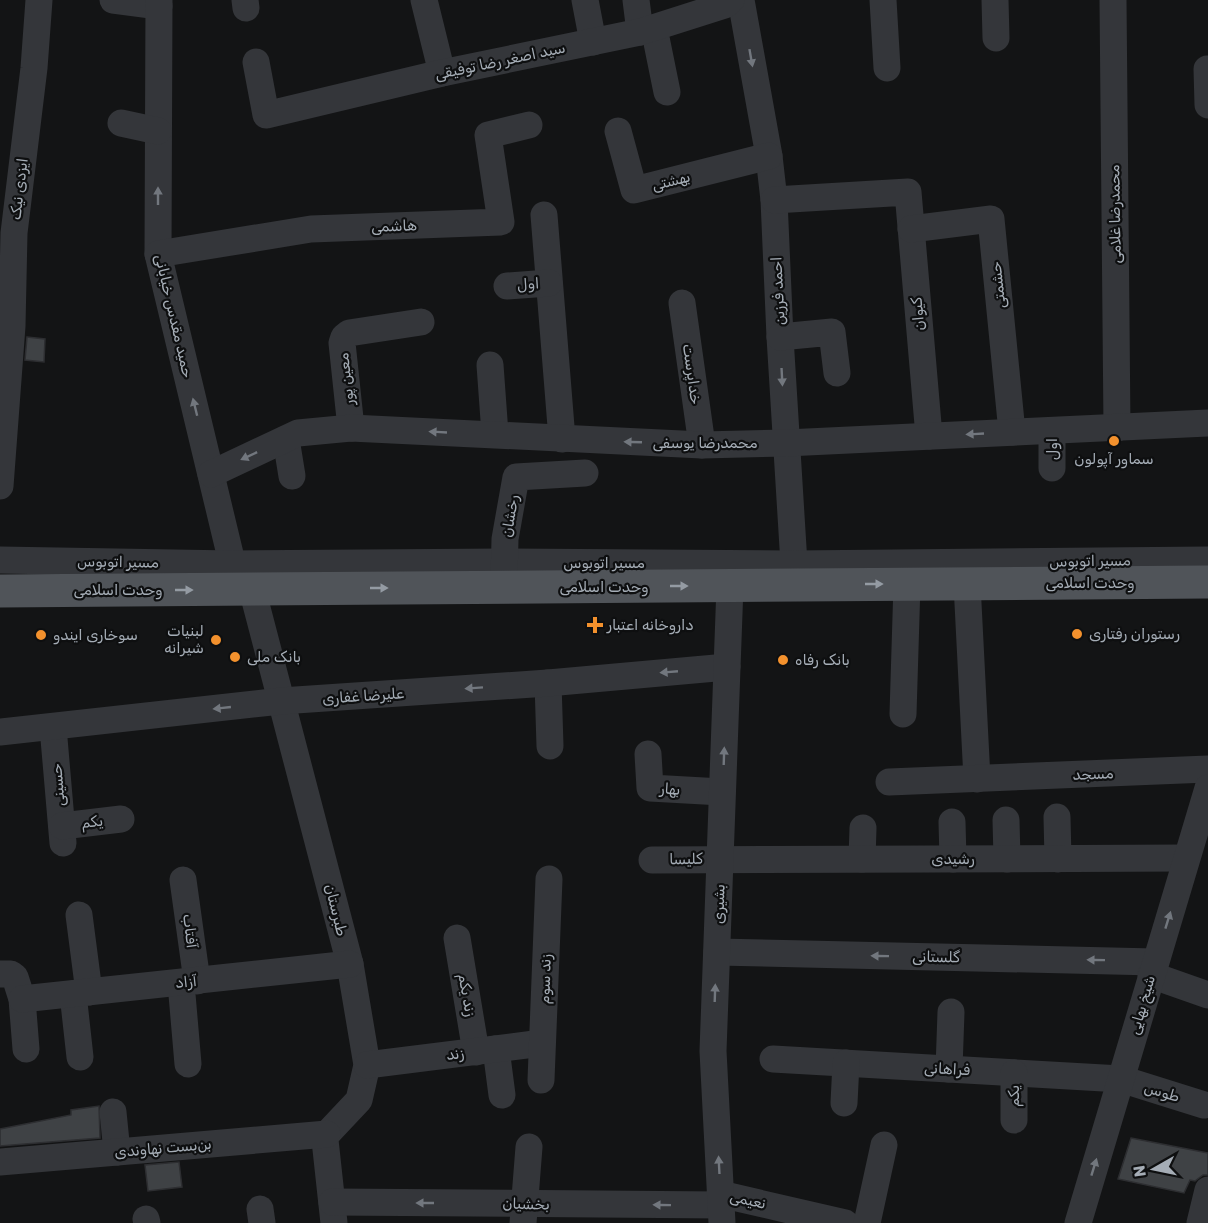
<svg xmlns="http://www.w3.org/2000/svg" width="1208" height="1223" viewBox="0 0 1208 1223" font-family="Rubik,'Noto Naskh Arabic',sans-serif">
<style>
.building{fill:#3f4245;stroke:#2d2e31;stroke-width:1.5}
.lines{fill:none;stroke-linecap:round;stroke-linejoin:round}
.minor{stroke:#34363a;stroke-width:27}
.major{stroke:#505459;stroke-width:33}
.oneway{fill:#72777e}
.oneway2{fill:#949ba3}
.poi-dot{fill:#f3912d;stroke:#0e0f10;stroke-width:2}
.labels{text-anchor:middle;stroke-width:4.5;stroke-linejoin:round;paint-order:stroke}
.street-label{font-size:15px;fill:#a5adb6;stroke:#0e0f10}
.poi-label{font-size:15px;fill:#a5adb6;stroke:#0e0f10;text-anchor:start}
</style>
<rect width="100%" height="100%" fill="#131415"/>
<!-- building -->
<g class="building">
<path d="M27 337 45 339 44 362 25 360Z"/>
<path d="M99 1106 100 1138 0 1146V1129L71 1115V1110Z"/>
<path d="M1131 1138 1208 1153V1175H1203L1195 1181 1190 1180 1184 1193 1118 1179Z"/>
<path d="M179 1162 182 1187 148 1191 145 1165Z"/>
</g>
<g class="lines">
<!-- minor -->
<g class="minor">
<path d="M113 0 159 6"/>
<path d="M159 0 158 254 236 579"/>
<path d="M245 0 246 8"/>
<path d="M424 0 442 73"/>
<path d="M585 0 593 42"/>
<path d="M636 0 640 32"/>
<path d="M741 0 769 156 774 200 780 337 795 580"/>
<path d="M883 0 887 68"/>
<path d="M995 0 996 38"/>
<path d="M1113 0 1117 428"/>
<path d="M654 28 667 92"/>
<path d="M256 62 266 115 442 73 640 32 725 5 731 0"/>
<path d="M1207 69 1208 105"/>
<path d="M121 123 158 131"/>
<path d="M618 131 634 190 769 156"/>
<path d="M774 200 908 192 929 436"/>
<path d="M544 215 562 439"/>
<path d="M911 229 991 219 1012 432"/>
<path d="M158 254 311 229 501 222 488 135 529 125"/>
<path d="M507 286 549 283"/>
<path d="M682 303 702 445"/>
<path d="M780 337 832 332 837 373"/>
<path d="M490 365 495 434"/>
<path d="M351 428 342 343 344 337 349 333 421 322"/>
<path d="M286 439 292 476"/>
<path d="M1052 468V431"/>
<path d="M211 474 298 433 351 428 702 445 786 443 1208 423"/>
<path d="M0 486 12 326 14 233 34 68 39 0"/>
<path d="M0 560 233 564 504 562 794 564 1208 560"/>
<path d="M504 580 505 539 516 477 585 473"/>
<path d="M967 584 977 779"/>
<path d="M252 589 350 964 367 1065 359 1100 327 1134 325 1140 334 1223"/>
<path d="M548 683 550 746"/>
<path d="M903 714 907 584"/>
<path d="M53 727 63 843"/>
<path d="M0 732 281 701 548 683 727 667"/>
<path d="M648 754 650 788 722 792"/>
<path d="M889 782 1208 769"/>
<path d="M1057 817 1058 859"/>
<path d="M1006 820 1007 859"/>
<path d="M952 822 953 859"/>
<path d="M62 826 121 819"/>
<path d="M862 859 863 828"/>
<path d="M652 860 1186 858"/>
<path d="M183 880 197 981"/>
<path d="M79 915 89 992"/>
<path d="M457 938 476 1052"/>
<path d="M717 952 1155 962"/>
<path d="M0 974H11L15 977 22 999 26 1049"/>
<path d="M1151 975 1208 995"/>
<path d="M181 983 188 1064"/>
<path d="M73 994 80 1057"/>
<path d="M22 999 350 964"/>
<path d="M496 1049 502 1095"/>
<path d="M773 1059 1121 1079 1204 1105"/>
<path d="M367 1065 542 1043"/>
<path d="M949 1069 951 1012"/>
<path d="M1014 1073V1120"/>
<path d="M541 1080 549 879"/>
<path d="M844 1103 846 1063"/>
<path d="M113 1112 117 1152"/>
<path d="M0 1162 327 1134"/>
<path d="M720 1194 845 1223"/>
<path d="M332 1202 721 1205"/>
<path d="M260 1209 262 1223"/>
<path d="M146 1219 147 1223"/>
<path d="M523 1223 529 1147"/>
<path d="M722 1223 713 1051 730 586"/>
<path d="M867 1223 884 1145"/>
<path d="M1078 1223 1208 788"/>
<path d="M1200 1223 1208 1190"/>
</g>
<!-- major -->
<path class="major" d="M0 591 1208 582"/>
</g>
<!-- one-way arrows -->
<defs><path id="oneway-solid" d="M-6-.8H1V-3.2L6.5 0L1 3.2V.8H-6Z" transform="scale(1.5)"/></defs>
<g class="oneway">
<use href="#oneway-solid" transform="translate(751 58) rotate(80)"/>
<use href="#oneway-solid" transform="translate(158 196) rotate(-90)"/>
<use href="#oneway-solid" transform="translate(782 377) rotate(87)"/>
<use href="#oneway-solid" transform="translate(195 407) rotate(-104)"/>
<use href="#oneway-solid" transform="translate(438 432) rotate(-177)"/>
<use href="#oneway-solid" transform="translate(975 434) rotate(177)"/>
<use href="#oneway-solid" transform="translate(633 442) rotate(-178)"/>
<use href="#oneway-solid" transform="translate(249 456) rotate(155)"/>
<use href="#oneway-solid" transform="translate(669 672) rotate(175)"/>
<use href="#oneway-solid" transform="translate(474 688) rotate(176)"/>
<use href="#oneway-solid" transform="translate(222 708) rotate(174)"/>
<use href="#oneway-solid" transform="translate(724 756) rotate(-88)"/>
<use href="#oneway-solid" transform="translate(1168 920) rotate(-73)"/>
<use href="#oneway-solid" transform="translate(880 956) rotate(-179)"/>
<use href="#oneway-solid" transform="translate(1096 960) rotate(-179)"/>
<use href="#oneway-solid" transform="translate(715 993) rotate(-88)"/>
<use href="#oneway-solid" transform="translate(719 1165) rotate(-93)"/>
<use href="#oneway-solid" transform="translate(1094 1167) rotate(-73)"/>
<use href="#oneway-solid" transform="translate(425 1203) rotate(-180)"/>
<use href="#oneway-solid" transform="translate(662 1205) rotate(-179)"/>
</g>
<g class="oneway2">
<use href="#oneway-solid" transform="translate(874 584)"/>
<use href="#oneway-solid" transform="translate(679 586)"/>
<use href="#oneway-solid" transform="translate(379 588)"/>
<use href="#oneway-solid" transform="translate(184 590)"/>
</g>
<!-- markers -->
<g class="poi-dot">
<circle cx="1114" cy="441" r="6"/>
<path d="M592 616h6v6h6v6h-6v6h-6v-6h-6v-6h6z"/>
<circle cx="1077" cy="634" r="6"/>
<circle cx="41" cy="635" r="6"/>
<circle cx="216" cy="640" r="6"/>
<circle cx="235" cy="657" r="6"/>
<circle cx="783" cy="660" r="6"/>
</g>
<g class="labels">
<!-- street labels -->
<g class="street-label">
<text transform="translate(500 61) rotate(-12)" y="5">سید اصغر رضا توفیقی</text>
<text transform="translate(671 181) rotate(-14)" y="5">بهشتی</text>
<text transform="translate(19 189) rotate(-83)" y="5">ایزدی نیک</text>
<text transform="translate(1115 214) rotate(-91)" y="5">محمدرضا غلامی</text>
<text transform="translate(394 226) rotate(-2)" y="5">هاشمی</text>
<text transform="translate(528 284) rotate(-4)" y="5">اول</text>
<text transform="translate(998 285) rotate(-96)" y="5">حشمتی</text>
<text transform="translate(778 291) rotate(-93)" y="5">احمد فرزین</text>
<text transform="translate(918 314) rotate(-95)" y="5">کیوان</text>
<text transform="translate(174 316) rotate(77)" y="5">حمید مقدس خیابانی</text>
<text transform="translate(692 374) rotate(82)" y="5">خداپرست</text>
<text transform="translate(346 379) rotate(-96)" y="5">معین پور</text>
<text x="705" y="448">محمدرضا یوسفی</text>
<text transform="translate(1052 449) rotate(-90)" y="5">اول</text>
<text transform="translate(510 516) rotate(-81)" y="5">رخشان</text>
<text transform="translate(1090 561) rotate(-1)" y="5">مسیر اتوبوس</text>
<text transform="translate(118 562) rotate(1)" y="5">مسیر اتوبوس</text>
<text x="604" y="568">مسیر اتوبوس</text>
<text x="1090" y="588">وحدت اسلامی</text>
<text x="604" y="592">وحدت اسلامی</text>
<text x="118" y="595">وحدت اسلامی</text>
<text transform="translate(363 696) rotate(-4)" y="5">علیرضا غفاری</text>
<text transform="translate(1093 774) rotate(-2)" y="5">مسجد</text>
<text transform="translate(58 785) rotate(-95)" y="5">حسینی</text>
<text transform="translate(670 789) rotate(4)" y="5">بهار</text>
<text transform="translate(92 822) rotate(-7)" y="5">یکم</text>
<text transform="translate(686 859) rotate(-1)" y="5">کلیسا</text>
<text x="953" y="864">رشیدی</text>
<text transform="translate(719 904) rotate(-88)" y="5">بشیری</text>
<text transform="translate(336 910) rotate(76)" y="5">طبرستان</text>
<text transform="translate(190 931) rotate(83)" y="5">آفتاب</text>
<text transform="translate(936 957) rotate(1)" y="5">گلستانی</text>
<text transform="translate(545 979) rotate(-88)" y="5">زند سوم</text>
<text transform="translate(186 982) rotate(-6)" y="5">آزاد</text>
<text transform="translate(467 995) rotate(80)" y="5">زند یکم</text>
<text transform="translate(1142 1005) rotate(-74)" y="5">شیخ بهایی</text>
<text transform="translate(455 1054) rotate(-7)" y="5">زند</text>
<text transform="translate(947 1069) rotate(3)" y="5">فراهانی</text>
<text transform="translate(1162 1092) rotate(17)" y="5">طوس</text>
<text transform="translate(1014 1096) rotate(-90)" y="5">یکم</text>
<text transform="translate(163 1148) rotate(-5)" y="5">بن‌بست نهاوندی</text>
<text transform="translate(748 1200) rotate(13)" y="5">نعیمی</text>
<text transform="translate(526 1204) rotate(1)" y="5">بخشیان</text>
</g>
<!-- poi labels -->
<g class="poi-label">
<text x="1114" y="464" text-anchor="middle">سماور آپولون</text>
<text x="607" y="630">داروخانه اعتبار</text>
<text x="204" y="636" text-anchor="end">لبنیات<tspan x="204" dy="17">شیرانه</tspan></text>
<text x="1089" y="639">رستوران رفتاری</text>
<text x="53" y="640">سوخاری ایندو</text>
<text x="247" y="662">بانک ملی</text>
<text x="795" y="665">بانک رفاه</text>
</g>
</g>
<!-- north arrow -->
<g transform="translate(1154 1169) rotate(261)" stroke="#0e0f10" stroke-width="4.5" paint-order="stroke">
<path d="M0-4.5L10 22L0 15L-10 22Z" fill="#a5adb6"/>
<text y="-9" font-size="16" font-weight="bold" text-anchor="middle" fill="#a5adb6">N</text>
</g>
</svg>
